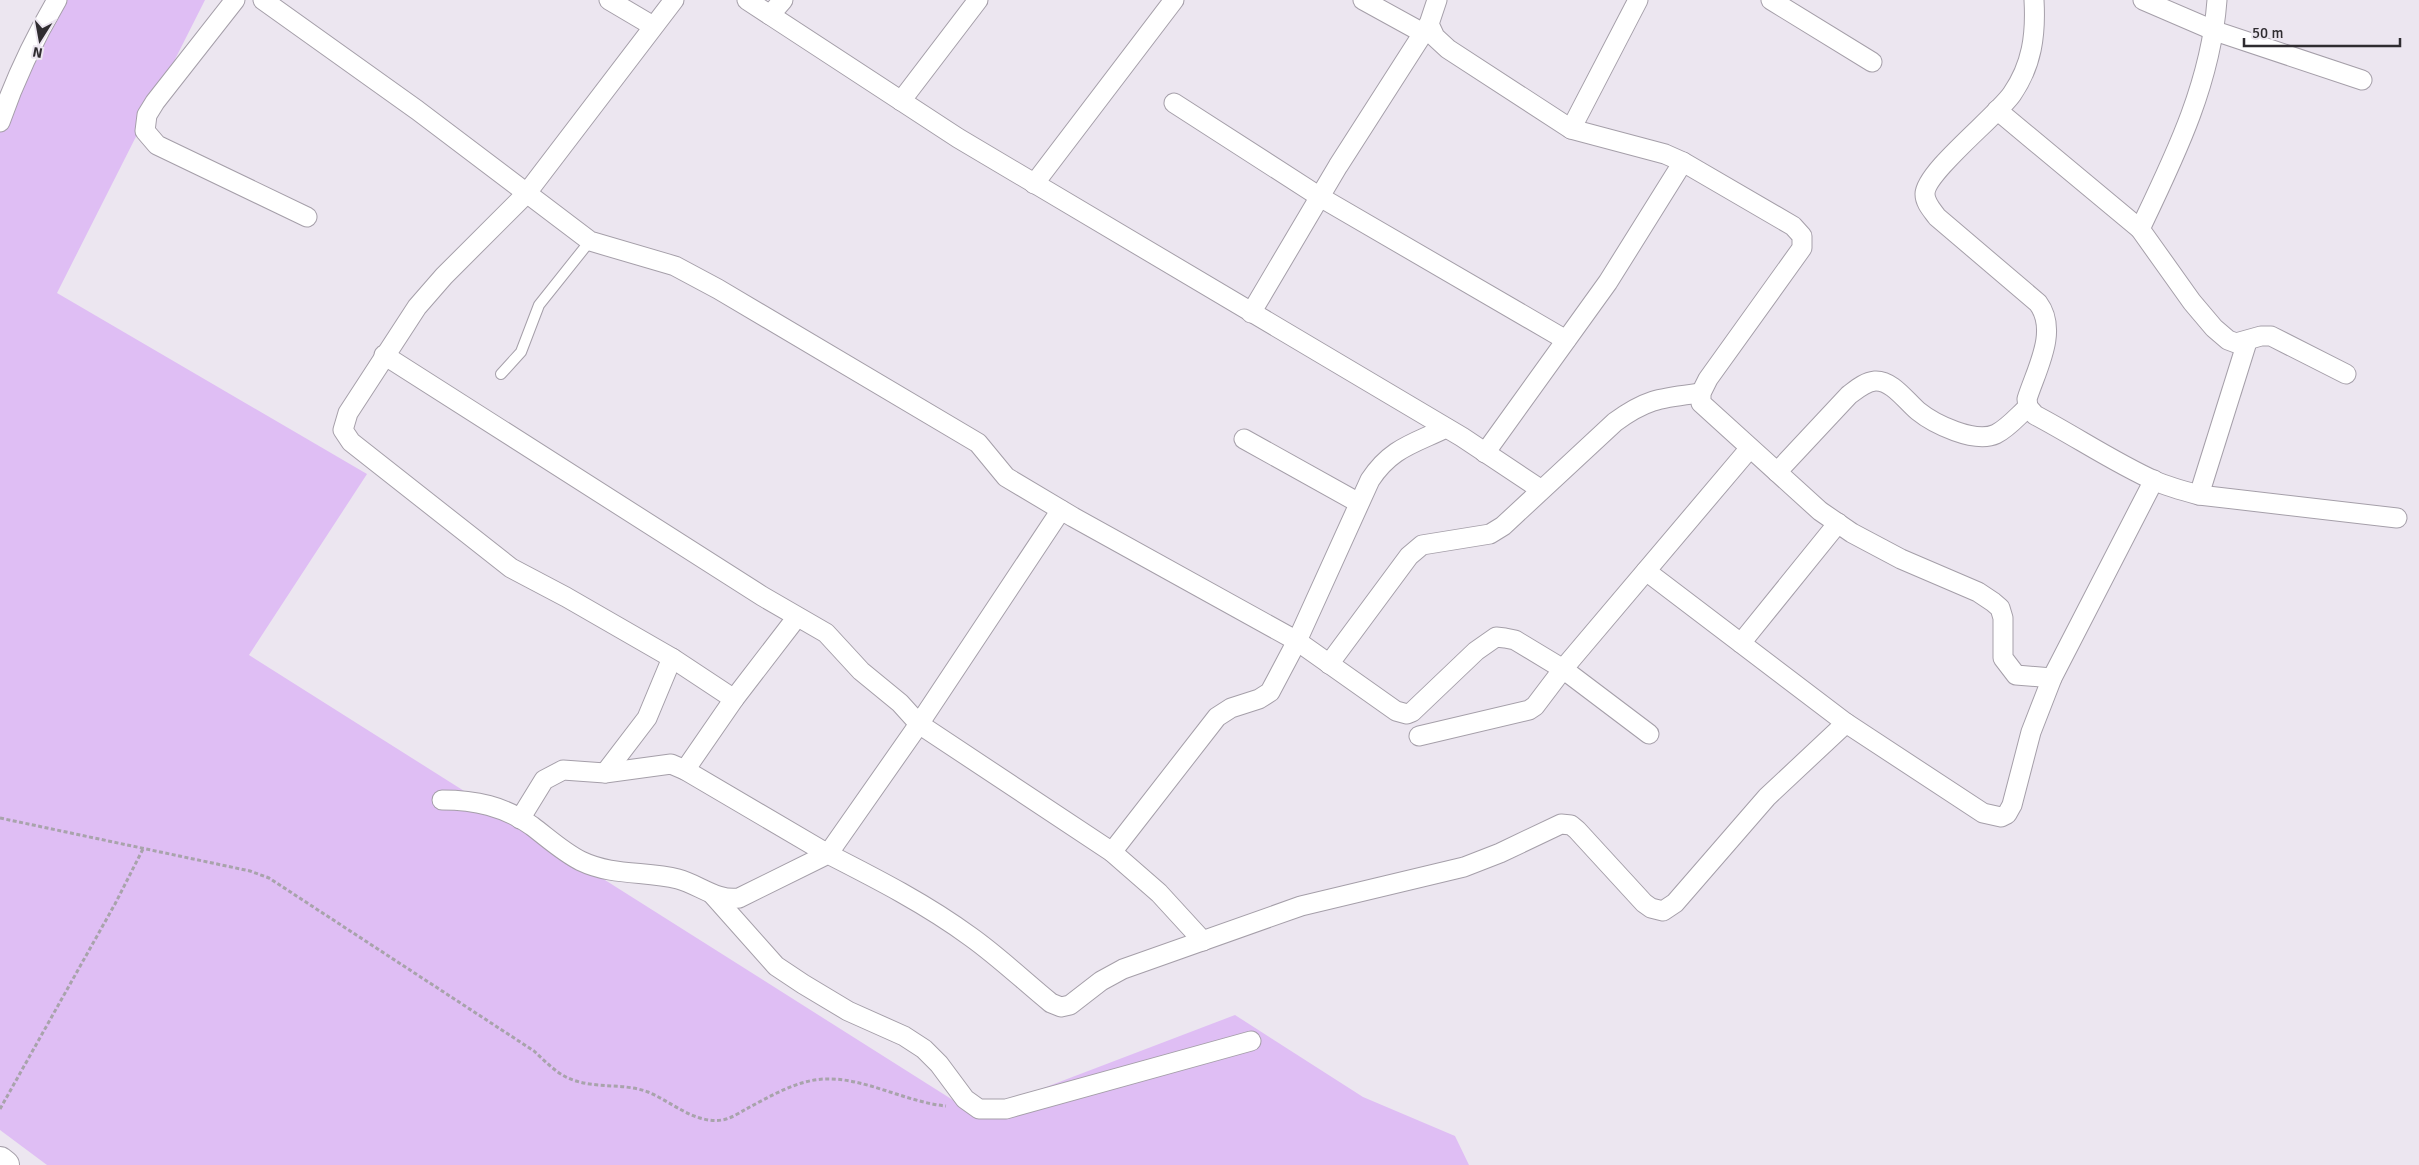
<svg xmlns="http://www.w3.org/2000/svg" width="2419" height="1165" viewBox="0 0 2419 1165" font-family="Signika,sans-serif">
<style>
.green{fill:#dfbef4}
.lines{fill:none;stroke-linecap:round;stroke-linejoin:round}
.lane-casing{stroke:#a59fa9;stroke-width:12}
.street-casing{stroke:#a59fa9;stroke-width:21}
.secondary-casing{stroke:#a59fa9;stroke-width:30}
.path{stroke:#a8a3ab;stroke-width:3;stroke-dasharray:4 2.5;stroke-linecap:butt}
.lane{stroke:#fff;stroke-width:10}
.street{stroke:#fff;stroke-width:19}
.secondary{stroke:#fff;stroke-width:28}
</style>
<rect width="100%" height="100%" fill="#ece6f0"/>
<!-- green -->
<path class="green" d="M66 0H205L57 293 367 474 249 655 975 1114 1235 1015 1363 1097 1455 1136 1469 1165H47L0 1130V118Z"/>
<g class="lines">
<defs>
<path id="lane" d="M501 374 521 352 539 305 590 241"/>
<g id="street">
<path d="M235 0 155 102 147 115 145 131 157 145 307 217"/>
<path d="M263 0 417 110 590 241 675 266 718 289 978 443 1006 477 1073 517 1297 641 1396 711 1407 714 1412 712 1476 651 1496 637 1505 638 1515 640 1563 669 1649 734"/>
<path d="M609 0 653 26"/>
<path d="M674 0 526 194 444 276 417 307 348 413 343 430 351 442 511 568 566 597 672 658 734 699"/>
<path d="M747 0 958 138 1462 437 1540 489"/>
<path d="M1363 0 1423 33"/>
<path d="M1437 0 1429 24 1435 37 1448 49 1571 129 1665 154 1683 162 1793 226 1802 236V248L1708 379 1701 393V403L1820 511 1852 533 1901 559 1978 592 1993 602 2000 608 2003 618V658L2016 675 2052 678"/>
<path d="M1771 0 1872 62"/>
<path d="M2034 0C2036 35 2032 65 2012 94 1997 116 1925 172 1925 194 1925 203 1932 210 1937 217L2038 303C2059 331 2036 370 2027 399L2028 407 2035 415C2075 436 2113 462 2155 481 2169 487 2184 491 2199 495L2397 518"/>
<path d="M2143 0 2215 31 2362 80"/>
<path d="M770 15 783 0"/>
<path d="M901 101 978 0"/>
<path d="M1174 103 1320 197 1566 340"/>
<path d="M1997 110 2140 229 2192 302 2214 328 2228 340 2236 343 2261 336H2271L2346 374"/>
<path d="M0 122C15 79 34 39 57 0"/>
<path d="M1571 129 1638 0"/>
<path d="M1034 184 1174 0"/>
<path d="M2140 229C2175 156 2211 83 2217 0"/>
<path d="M1251 313 1338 166 1429 24"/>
<path d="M384 355 762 596 826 633 861 671 900 703 919 724 1112 852 1159 893 1203 941"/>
<path d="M1244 439 1359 503"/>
<path d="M1485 453 1608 282 1683 162"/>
<path d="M1777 472 1849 395C1857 389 1865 382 1875 381 1892 380 1906 401 1918 411 1934 424 1975 444 1996 434 2008 428 2018 416 2028 407"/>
<path d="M2199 495 2247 342"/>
<path d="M1646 571 1846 723 1983 813 2001 817 2007 814 2012 805 2031 732 2052 678 2154 480"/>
<path d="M1741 643 1838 523"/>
<path d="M1329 664 1409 556 1422 545 1490 534 1503 526 1615 422C1648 398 1662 398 1701 393"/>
<path d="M1419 736 1529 710 1535 706 1563 669 1750 448"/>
<path d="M685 770 734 699 797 617"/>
<path d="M605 773 647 718 672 658"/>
<path d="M442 800C475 800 504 806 532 826 548 838 563 852 581 861 612 876 646 871 678 879 700 885 716 901 739 898L828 854C877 879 926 904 971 937 999 957 1024 981 1051 1003L1061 1007 1070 1005 1101 981 1123 969 1301 906 1464 867 1500 853 1561 824 1571 825 1577 830 1644 903 1651 908 1663 911 1675 903 1767 797 1846 723"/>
<path d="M520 819 544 780 563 770 605 773 671 764 685 770 828 854 919 724 1061 510"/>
<path d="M1112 852 1217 717 1231 708 1259 699 1270 692 1297 641 1370 480C1391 448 1413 444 1446 428"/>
<path d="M712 894 776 966 803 984 848 1011 904 1036 924 1049 939 1064 965 1099 979 1109H1006L1251 1041"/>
</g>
<path id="secondary" d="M0 1161 5 1165"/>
</defs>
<!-- lane casing -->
<use href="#lane" class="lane-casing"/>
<!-- street casing -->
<use href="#street" class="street-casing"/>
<!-- secondary casing -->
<use href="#secondary" class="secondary-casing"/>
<!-- path -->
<g class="path">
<path d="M0 818 250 871 269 878 534 1051C544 1060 554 1071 566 1077 592 1090 622 1082 648 1092 672 1102 695 1124 722 1120 730 1119 739 1113 746 1109 769 1097 797 1080 824 1079 864 1077 905 1102 946 1106"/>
<path d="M0 1109 115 904 144 847"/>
</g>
<!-- lane -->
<use href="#lane" class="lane"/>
<!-- street -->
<use href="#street" class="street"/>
<!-- secondary -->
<use href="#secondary" class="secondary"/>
</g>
<!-- north arrow -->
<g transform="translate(40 40) rotate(191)" stroke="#ece6f0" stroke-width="4" paint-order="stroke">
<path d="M0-4L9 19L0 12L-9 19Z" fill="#2f2c30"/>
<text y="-8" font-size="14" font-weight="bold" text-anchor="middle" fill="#2f2c30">N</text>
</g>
<!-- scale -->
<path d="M2244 38v8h156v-8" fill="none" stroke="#2f2c30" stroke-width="2.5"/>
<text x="2252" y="38" font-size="15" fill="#2f2c30" stroke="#ece6f0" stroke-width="4" paint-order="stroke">50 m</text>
</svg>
